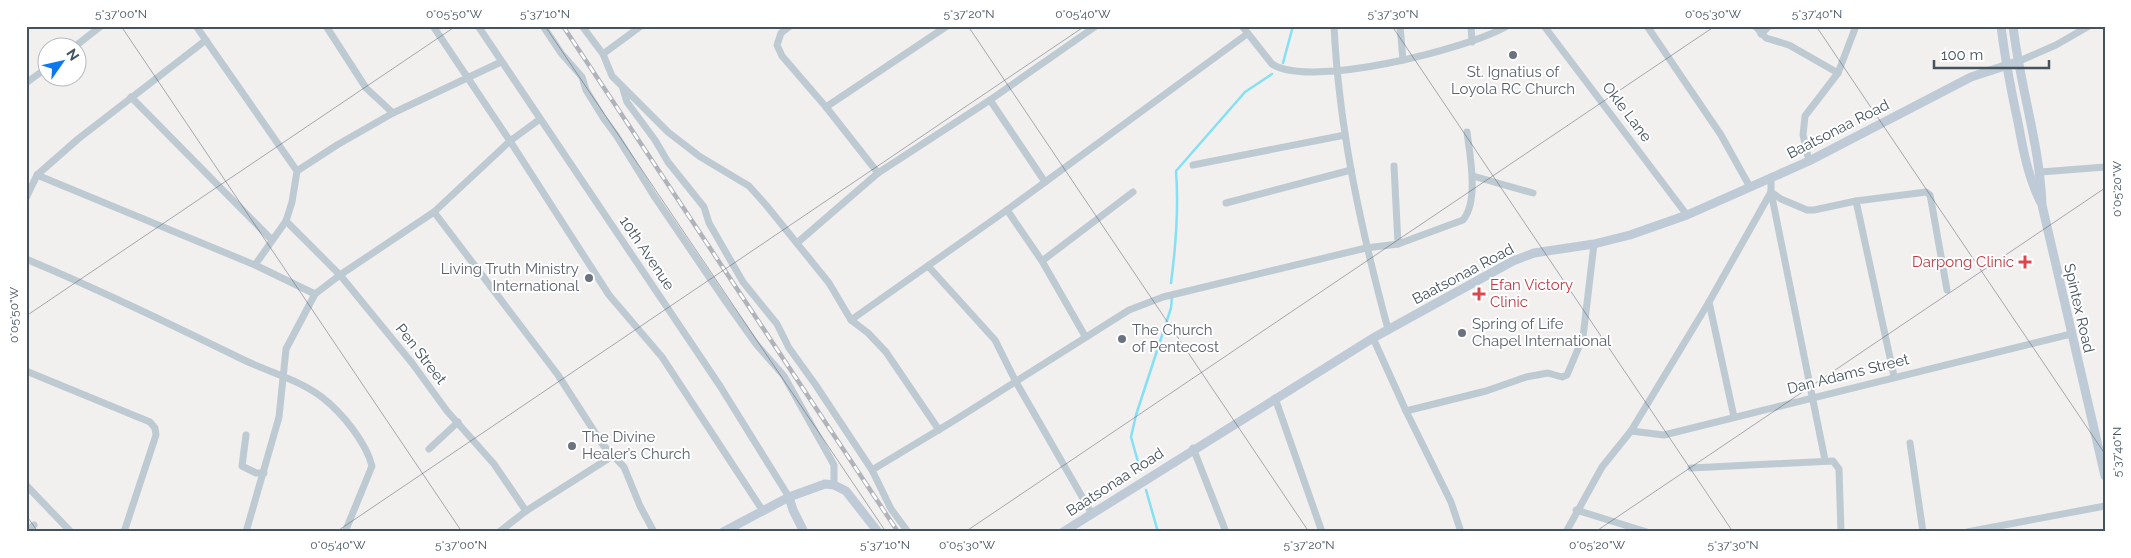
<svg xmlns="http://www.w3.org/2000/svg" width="2131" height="558" viewBox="0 0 2131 558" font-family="Raleway,sans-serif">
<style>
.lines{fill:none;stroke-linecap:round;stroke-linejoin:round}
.stream{stroke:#84e0f3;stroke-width:2.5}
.street{stroke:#becad2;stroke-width:7}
.secondary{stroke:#becbd7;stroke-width:9}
.rail-casing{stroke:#b0b4ba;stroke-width:4.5}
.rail{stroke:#fff;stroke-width:2.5;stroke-dasharray:8;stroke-linecap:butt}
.ticks{fill:none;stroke:#45535e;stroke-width:1;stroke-opacity:0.45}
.worship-dot{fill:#6b7280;stroke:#fff;stroke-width:2}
.health-dot{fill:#e0444e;stroke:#fff;stroke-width:2}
.labels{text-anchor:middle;stroke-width:4;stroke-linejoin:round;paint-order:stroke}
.worship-label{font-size:15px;fill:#5b616d;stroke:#fff;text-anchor:start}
.street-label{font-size:15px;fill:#45535e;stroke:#fff}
.health-label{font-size:15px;fill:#be3a42;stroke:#fff;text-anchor:end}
.neatline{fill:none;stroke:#45535e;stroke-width:2}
.ticks-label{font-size:12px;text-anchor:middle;fill:#45535e}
</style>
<rect width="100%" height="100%" fill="#f2efef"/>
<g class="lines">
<!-- stream -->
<g class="stream">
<path d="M1283 63 1293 26"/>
<path d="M1171 283C1176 245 1179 209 1176 171L1245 92 1272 74"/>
<path d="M1140 469 1131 437 1136 415 1171 308 1172 297"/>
<path d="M1146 490 1158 532"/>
</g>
<!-- street -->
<g class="street">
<path d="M196 26 297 171 292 202 286 221 255 265"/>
<path d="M326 26 366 88 393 113 501 62"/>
<path d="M433 26 510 141 609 295 662 357 763 511"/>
<path d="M478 26 720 386 789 497"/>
<path d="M543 26 561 53 582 77 586 90 604 119 616 135 654 196 724 299 756 344 784 376 834 465V485"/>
<path d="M582 26 603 54 612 76 668 132 699 156 749 186 766 205 829 283 851 320 868 333 886 352 939 430"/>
<path d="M790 26 781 33 777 45 782 56 826 107 878 173"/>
<path d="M1242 26 1272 64C1310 89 1468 49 1507 26"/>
<path d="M1334 26C1339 130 1361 229 1388 329"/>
<path d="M1400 26 1403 60"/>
<path d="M1471 26 1472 42"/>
<path d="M1544 26 1687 215"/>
<path d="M1647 26 1721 135 1750 187"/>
<path d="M1755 26 1766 38 1789 45 1838 73"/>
<path d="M1761 34 1769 26"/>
<path d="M73 48 101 26"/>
<path d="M603 54 641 26"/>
<path d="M2017 62 2056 45 2089 26"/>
<path d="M26 83 48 67"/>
<path d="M623 89 627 102 655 140 668 162 704 207 709 223 743 282 777 324 789 348 815 384 872 470 891 509 908 532"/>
<path d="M131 97 272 240"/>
<path d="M990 100 1045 182"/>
<path d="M826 107 947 26"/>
<path d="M1809 161 1803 135 1805 116 1838 73 1856 26"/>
<path d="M1193 165 1345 135"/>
<path d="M1394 166 1398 244"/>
<path d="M297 171 337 145 393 113"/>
<path d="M2041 172 2105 167"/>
<path d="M37 175 255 265 315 294"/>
<path d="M1473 176 1533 193"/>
<path d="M1771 192 1825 460"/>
<path d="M1771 192 1781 199 1807 210H1814L1856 201 1926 192 1930 195 1931 200 1947 290"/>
<path d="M26 198 37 175 78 139 206 40"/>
<path d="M1856 201 1894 376"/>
<path d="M1226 203 1351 170"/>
<path d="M1007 210 1042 261 1085 336"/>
<path d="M434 212 558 375 603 445 624 467 640 506 654 532"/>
<path d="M286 221 340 275 412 363 447 411 494 464 526 511"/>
<path d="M797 243 878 173 990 100 1096 26"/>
<path d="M26 259C100 290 172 325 244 360 271 373 300 380 323 398 342 413 366 442 372 466L345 532"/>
<path d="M1042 261 1133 192"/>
<path d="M928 266 995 340 1016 382 1092 514"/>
<path d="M1709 302 1734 417"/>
<path d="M851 320 1007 210 1247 34"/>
<path d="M1373 338 1406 411 1451 502 1461 532"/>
<path d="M26 371 150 422 155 428 156 435 124 532"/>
<path d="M1275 398 1322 532"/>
<path d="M1406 411 1486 391 1526 377 1548 373 1562 377 1567 375 1583 337 1594 244"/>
<path d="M1631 431 1664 435 2071 334"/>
<path d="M246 435 242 466 256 473H264"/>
<path d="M1910 443 1923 532"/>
<path d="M1193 448 1226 532"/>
<path d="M429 449 458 422"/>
<path d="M1691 468 1833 461 1839 469 1841 532"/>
<path d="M872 470 955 420 1129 310 1163 297 1366 248 1398 244 1463 220C1479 201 1470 156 1467 132"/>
<path d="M26 485 71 532"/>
<path d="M1576 510 1647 532"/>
<path d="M26 531 34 525"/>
<path d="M246 532 279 417 286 349 315 294 340 275 434 212 510 141 540 119"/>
<path d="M499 532 526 511 614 455"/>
<path d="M1566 532 1602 467 1631 431 1709 302 1771 192V177"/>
<path d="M1967 532 2105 506"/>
</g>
<!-- secondary -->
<g class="secondary">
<path d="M2001 26C2005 59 2011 90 2018 122 2023 150 2028 176 2040 201"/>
<path d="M2013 26C2020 87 2040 145 2042 205L2105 476"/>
<path d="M789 497 793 510 804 532"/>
<path d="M723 532 789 497 825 484 834 485 846 491 878 532"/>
<path d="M1063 532 1373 338 1513 261 1534 253 1594 244 1630 235 1687 215 1809 161 1971 77 2017 62"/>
</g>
<defs>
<path id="rail" d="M563 26 898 532"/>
</defs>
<!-- rail casing -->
<use href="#rail" class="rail-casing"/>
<!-- rail -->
<use href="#rail" class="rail"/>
</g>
<!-- ticks -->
<path class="ticks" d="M121 26 462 532M545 26 886 532M968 26 1309 532M1392 26 1733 532M1816 26 2105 454M26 316 456 26M26 515 38 532M336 532 1085 26M965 532 1715 26M1595 532 2105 188"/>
<!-- markers -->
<g class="worship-dot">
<circle cx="1513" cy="55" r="5"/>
<circle cx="589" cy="278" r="5"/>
<circle cx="1462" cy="333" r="5"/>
<circle cx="1122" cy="339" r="5"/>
<circle cx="572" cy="446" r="5"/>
</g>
<g class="health-dot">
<path d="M2022.5 254.5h5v5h5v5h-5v5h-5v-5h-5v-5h5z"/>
<path d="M1476.5 286.5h5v5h5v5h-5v5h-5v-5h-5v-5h5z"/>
</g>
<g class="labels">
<!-- worship labels -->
<g class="worship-label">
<text x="1513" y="77" text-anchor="middle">St. Ignatius of<tspan x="1513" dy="17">Loyola RC Church</tspan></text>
<text x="579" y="274" text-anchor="end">Living Truth Ministry<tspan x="579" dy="17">International</tspan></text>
<text x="1472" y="329">Spring of Life<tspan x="1472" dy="17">Chapel International</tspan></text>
<text x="1132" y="335">The Church<tspan x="1132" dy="17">of Pentecost</tspan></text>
<text x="582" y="442">The Divine<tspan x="582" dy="17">Healer’s Church</tspan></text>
</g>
<!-- street labels -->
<g class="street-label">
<text transform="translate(1627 112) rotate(53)" y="5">Okle Lane</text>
<text transform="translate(1838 129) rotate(-27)" y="5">Baatsonaa Road</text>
<text transform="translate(647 253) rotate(56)" y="5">10th Avenue</text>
<text transform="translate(1463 274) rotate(-28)" y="5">Baatsonaa Road</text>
<text transform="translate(2079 308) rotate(77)" y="5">Spintex Road</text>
<text transform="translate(421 354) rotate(52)" y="5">Pen Street</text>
<text transform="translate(1848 374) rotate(-14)" y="5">Dan Adams Street</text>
<text transform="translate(1115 482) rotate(-33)" y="5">Baatsonaa Road</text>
</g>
<!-- health labels -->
<g class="health-label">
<text x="2014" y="267">Darpong Clinic</text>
<text x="1490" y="290" text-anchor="start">Efan Victory<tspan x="1490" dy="17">Clinic</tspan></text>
</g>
</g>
<!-- border -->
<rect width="2131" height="558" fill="none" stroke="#ffffff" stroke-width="55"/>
<!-- north arrow -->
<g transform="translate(62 62) rotate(56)"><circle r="24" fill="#ffffff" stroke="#b5babf"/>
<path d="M0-4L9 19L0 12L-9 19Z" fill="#0b78ef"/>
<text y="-8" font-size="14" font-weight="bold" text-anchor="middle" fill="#45535e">N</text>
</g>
<!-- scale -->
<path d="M1934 60v8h115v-8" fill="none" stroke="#45535e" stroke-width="2.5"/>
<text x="1941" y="60" font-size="15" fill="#45535e" stroke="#ffffff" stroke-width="4" paint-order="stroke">100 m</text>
<rect x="28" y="28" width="2076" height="502" class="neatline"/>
<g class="ticks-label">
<text x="121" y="18">5°37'00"N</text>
<text x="454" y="18">0°05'50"W</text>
<text x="545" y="18">5°37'10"N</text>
<text x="969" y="18">5°37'20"N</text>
<text x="1083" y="18">0°05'40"W</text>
<text x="1393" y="18">5°37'30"N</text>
<text x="1713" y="18">0°05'30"W</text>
<text x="1817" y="18">5°37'40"N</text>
<text transform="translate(2117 189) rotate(-90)" y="4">0°05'20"W</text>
<text transform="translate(14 315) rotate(-90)" y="4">0°05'50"W</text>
<text transform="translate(2117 452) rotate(-90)" y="4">5°37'40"N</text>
<text x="338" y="549">0°05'40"W</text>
<text x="461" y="549">5°37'00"N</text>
<text x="885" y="549">5°37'10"N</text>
<text x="967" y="549">0°05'30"W</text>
<text x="1309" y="549">5°37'20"N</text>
<text x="1597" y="549">0°05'20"W</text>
<text x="1733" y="549">5°37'30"N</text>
</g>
</svg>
